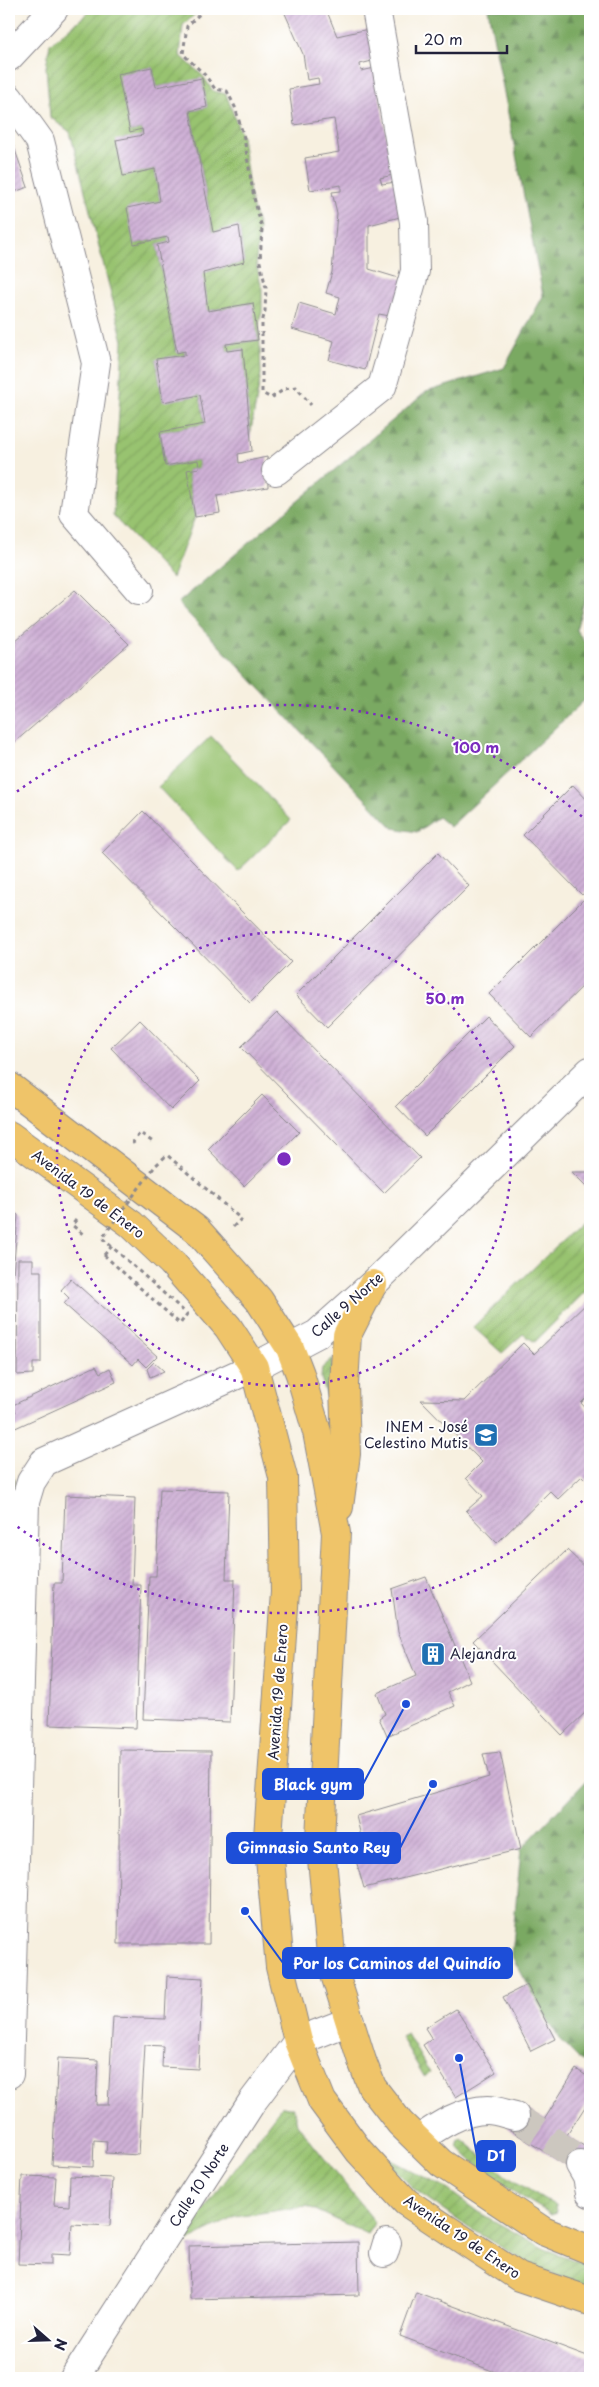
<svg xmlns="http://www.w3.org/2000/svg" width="599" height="2387" viewBox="0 0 599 2387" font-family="'Playpen Sans',sans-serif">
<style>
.forest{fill:url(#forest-firs);stroke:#4e664e}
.park{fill:#98c370;stroke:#5d7256}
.garden{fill:url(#garden-furrows);stroke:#5d7256}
.building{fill:url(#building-hatch)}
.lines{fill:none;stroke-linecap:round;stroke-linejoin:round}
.minor-tunnel{stroke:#ccc7bf;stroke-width:28;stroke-dasharray:28 14;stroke-linecap:butt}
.minor-casing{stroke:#8c898e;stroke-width:30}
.major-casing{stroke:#8c898e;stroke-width:30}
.path{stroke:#8c898e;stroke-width:3;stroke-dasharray:4 4;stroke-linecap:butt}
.minor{stroke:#fff;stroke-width:28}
.major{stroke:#efc469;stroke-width:28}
.path-bridge{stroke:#8c898e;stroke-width:3;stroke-dasharray:4 4;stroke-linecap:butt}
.ring{fill:none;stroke:#7b2cbf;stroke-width:2.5;stroke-dasharray:2.5 5}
.labels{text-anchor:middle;stroke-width:4;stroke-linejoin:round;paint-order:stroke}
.street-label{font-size:14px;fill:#22223b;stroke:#fff}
.poi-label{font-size:14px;fill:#22223b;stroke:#fff;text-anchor:end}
.centre{fill:#7b2cbf;stroke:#fff;stroke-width:2.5}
.ring-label{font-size:15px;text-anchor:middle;font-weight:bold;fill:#7b2cbf;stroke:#fff;stroke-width:4;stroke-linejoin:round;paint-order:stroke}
.leader{fill:none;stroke:#1d4ed8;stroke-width:2}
.callout-dot{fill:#1d4ed8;stroke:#fff;stroke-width:2}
.callout{fill:#1d4ed8;stroke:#1d4ed8;stroke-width:2}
.callout-label{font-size:15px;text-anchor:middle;font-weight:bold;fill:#fff}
</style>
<defs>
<pattern id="forest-firs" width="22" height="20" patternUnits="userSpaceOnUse" patternTransform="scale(1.25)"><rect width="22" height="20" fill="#7aa962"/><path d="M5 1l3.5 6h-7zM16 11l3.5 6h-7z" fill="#648952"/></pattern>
<pattern id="garden-furrows" width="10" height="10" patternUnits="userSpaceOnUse" patternTransform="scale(1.25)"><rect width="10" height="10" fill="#98c370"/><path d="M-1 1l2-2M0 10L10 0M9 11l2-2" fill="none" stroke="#83a762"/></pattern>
<pattern id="building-hatch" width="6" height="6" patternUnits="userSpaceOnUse" patternTransform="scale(1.25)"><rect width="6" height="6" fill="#cfb1d6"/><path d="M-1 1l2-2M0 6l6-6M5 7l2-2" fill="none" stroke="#b198b9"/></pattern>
</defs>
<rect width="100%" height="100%" fill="#fff"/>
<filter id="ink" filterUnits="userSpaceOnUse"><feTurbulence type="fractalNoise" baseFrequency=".02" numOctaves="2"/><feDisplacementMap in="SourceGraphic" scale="10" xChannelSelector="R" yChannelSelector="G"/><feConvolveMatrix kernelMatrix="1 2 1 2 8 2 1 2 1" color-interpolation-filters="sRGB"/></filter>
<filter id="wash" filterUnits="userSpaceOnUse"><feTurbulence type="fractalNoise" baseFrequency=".0096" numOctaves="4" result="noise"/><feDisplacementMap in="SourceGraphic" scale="20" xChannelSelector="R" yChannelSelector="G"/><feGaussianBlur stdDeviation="1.12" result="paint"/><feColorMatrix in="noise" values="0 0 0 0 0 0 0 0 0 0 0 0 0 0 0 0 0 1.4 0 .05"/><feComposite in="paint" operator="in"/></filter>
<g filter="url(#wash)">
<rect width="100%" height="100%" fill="#f7f0e0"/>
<!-- forest -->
<g class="forest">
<path d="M488 9H590V581L576 630 590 648V695L450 827 438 817 417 832 393 828 178 603 426 392 504 368 543 296Z"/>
<path d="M9 1464 14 1480 9 1569Z"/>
<path d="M590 1777V2065L580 2060 559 2039 511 1955 521 1849Z"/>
</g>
<!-- park -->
<path class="park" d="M211 736 291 820 238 871 158 787Z"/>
<!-- garden -->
<g class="garden">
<path d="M93 9H201L183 25 180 55 203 76 213 91 226 94 242 137 251 201 259 228 256 262 262 289V312L259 323 261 374 250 436 243 349 227 351 226 344 258 340 252 303 208 311 203 273 244 262 239 227 213 232 190 111 207 107 202 79 156 87 152 67 119 74 130 132 142 129 143 135 123 175 155 169 160 201 134 244 168 237 169 242 157 245 176 352 185 351V355L156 360 163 401 200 395 205 424 160 432 165 466 198 460 199 468 187 470 195 517 172 578 113 516 123 341 70 132 50 117 46 67 50 44Z"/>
<path d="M582 1221 590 1229V1287L535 1342 523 1334 502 1353 473 1327Z"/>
<path d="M333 1358 334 1418 321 1378 322 1368Z"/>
<path d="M407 2034 430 2073 425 2078 401 2037Z"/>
<path d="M281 2107H293L297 2124 375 2222 367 2234 307 2206 235 2217 175 2248Z"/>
<path d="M462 2139 506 2176 556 2206 557 2212 551 2214C518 2195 482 2174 457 2146L459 2140Z"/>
<path d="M378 2153 447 2189 478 2212 545 2249 590 2266V2287L538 2269 469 2228 414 2189Z"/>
</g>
<g id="blocks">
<!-- building -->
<g class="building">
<path d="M283 9H326L337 36 373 28 380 59 360 64 361 71 375 68 393 175 380 178 382 184 403 181 408 215 369 225V269L405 280 395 317 379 314 365 370 329 360 334 341 292 329 299 303 336 314 340 297 326 293 332 272 337 213 332 192 341 191V185L310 190 305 158 339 152 334 119 294 125 289 89 319 84 318 78 307 80 303 54Z"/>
<path d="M152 67 156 87 202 78 207 107 190 111 213 232 239 226 244 262 203 273 208 311 253 303 258 340 226 344 227 351 243 349 252 451 238 454 239 463 267 457 268 487 217 496 220 513 195 517 187 470 199 468 198 460 165 466 160 432 205 424 200 395 163 402 156 359 185 355V351L177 353 157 245 169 242 168 237 134 244 127 208 160 201 155 169 123 176 116 140 143 135 142 129 130 132 118 74Z"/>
<path d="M9 133 28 187 9 194Z"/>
<path d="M75 590 129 644 9 747V646Z"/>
<path d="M573 785 590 803V887L582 895 523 835Z"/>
<path d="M143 811 291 962 250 1003 102 853Z"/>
<path d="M438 853 469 886 327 1027 296 995Z"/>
<path d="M584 899 590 906V979L531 1037 489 994Z"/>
<path d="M277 1012 420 1158 384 1193 241 1047Z"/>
<path d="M486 1016 515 1046 425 1136 396 1106Z"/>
<path d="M140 1020 200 1081 171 1110 111 1048Z"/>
<path d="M262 1095 299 1132 244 1186 208 1149Z"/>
<path d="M572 1172H590V1190Z"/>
<path d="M9 1209 18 1215 13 1275 9 1272Z"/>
<path d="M18 1259H33V1271H41V1363H33V1374L17 1375Z"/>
<path d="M71 1279 157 1356 146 1367 138 1359 133 1365 64 1304 69 1298 61 1290Z"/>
<path d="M590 1300V1394L581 1403 590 1413V1484L582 1476 558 1499 550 1491 497 1543 466 1511 483 1496 466 1478 482 1462 421 1400 464 1401 523 1343 534 1354Z"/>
<path d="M154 1362 164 1371 150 1377 147 1369Z"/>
<path d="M96 1366 100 1373 110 1368 116 1382 11 1430 9 1415 16 1412 13 1405Z"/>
<path d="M160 1489 229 1491 226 1579H235L230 1722 143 1719 149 1576H156Z"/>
<path d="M65 1495 135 1498 132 1585H141L136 1728 49 1725 54 1583H62Z"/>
<path d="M567 1550 590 1572V1708L562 1735 473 1641Z"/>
<path d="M426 1577 470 1681 448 1692 455 1706 387 1736 379 1718 385 1714 377 1693 416 1676 398 1632 392 1589Z"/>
<path d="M120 1750 211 1751 209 1944H118Z"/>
<path d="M500 1752 521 1849 364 1888 355 1857 365 1852 356 1816 489 1777 483 1754Z"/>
<path d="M167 1976 203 1978 198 2069 162 2067 163 2046 145 2045 139 2155 106 2153 107 2141 94 2140 93 2167 52 2165 58 2058 98 2060 96 2105H108L113 2017 165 2019Z"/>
<path d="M527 1985 555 2039 531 2051 503 1997Z"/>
<path d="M456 2009 496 2072 456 2097 423 2045 432 2039 425 2028Z"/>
<path d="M576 2069 590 2078V2099L567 2135 590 2150 576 2172 507 2128 521 2106 544 2120Z"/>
<path d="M22 2176 56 2177 54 2205 69 2206 70 2176 112 2178 110 2226 72 2224 70 2255 51 2254V2265L18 2264Z"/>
<path d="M358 2242 359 2295 190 2299 189 2246Z"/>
<path d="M416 2292 590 2357V2378H511L400 2336Z"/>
</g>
</g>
</g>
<g filter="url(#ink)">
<use href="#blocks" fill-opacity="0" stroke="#8c898e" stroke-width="1"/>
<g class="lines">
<!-- minor-tunnel -->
<path class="minor-tunnel" d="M515 2116 575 2156 580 2165"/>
<defs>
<g id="minor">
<path d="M9 57 54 9"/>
<path d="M9 98 40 141 96 363 74 514 139 590"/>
<path d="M276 471 382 387 415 271 414 222 376 9"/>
<path d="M9 2074 25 1502 31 1482 44 1462 254 1367 317 1334 373 1284 590 1071"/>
<path d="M418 2140C438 2126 462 2110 487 2110 496 2110 506 2114 515 2116"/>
<path d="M580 2165 587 2177 590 2193"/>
<path d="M384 2253 387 2243"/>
<path d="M74 2378 252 2102 298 2041 350 2021"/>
</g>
<g id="major">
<path d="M9 1086 197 1230 259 1300 290 1348 300 1374 317 1432 336 1533 320 1838 332 1965 362 2061 372 2087 400 2123 441 2163 543 2231 590 2250"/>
<path d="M9 1135 131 1224 172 1263 228 1327 254 1367 283 1477 285 1592 268 1837 280 1967 298 2041 322 2101 359 2151 406 2202 519 2277 590 2301"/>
<path d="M339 1507 346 1454 344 1384 347 1335 373 1284"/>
</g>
</defs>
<!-- minor casing -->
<use href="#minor" class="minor-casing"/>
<!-- major casing -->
<use href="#major" class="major-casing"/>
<!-- path -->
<g class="path">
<path d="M205 9 187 26 183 54 205 75 215 89 227 91 235 107 244 138 254 198 262 228 260 262 266 288 265 311 262 323V393L271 398 285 389 296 387 311 405"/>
<path d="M134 1144 133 1142 140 1133 153 1142"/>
<path d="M76 1220 72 1225 84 1235"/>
<path d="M233 1227 241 1219"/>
<path d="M104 1255 112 1246"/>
</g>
<!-- minor -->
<use href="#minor" class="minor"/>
<!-- major -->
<use href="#major" class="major"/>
<!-- path-bridge -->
<path class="path-bridge" d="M104 1255 180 1324 187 1314 102 1238 156 1165 167 1155 241 1219"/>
</g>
</g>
<!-- distance rings -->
<g class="ring">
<circle cx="284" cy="1159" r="227"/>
<path d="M588 1496A454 454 0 0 1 11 1522M11 796A454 454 0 0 1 588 822"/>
</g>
<!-- icons -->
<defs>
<symbol id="school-square" viewBox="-11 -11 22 22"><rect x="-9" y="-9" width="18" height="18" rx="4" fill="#1f6fb2" stroke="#fff"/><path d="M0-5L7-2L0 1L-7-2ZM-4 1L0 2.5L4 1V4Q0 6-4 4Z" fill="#fff"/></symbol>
<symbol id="building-square" viewBox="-11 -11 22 22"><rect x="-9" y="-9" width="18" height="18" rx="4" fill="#1f6fb2" stroke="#fff"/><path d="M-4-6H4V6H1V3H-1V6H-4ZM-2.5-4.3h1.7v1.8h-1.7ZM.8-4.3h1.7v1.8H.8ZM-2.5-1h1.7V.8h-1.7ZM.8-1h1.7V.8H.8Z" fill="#fff"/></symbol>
</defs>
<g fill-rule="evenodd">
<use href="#school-square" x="472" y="1421" width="28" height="28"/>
<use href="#building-square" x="419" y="1640" width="28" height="28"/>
</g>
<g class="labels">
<!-- street labels -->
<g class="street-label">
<text transform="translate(88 1194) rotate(37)" y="5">Avenida 19 de Enero</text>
<text transform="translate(347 1305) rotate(-41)" y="5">Calle 9 Norte</text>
<text transform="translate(278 1692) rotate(-86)" y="5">Avenida 19 de Enero</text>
<text transform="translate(199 2185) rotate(-57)" y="5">Calle 10 Norte</text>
<text transform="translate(462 2237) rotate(34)" y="5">Avenida 19 de Enero</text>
</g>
<!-- poi labels -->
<g class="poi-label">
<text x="468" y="1432">INEM - José<tspan x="468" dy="16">Celestino Mutis</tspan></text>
<text x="450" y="1659" text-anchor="start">Alejandra</text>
</g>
</g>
<circle cx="284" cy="1159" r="8" class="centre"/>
<g class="ring-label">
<text x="476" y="753">100 m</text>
<text x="445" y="1004">50 m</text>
</g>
<!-- callouts -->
<path class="leader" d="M406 1704L363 1784M433 1784L400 1848M245 1911L283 1963M459 2058L477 2156"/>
<g class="callout-dot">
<circle cx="406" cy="1704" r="5"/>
<circle cx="433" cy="1784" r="5"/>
<circle cx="245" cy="1911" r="5"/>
<circle cx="459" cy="2058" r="5"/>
</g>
<g class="callout">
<rect x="263" y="1769" width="100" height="30" rx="5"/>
<rect x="227" y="1833" width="173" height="30" rx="5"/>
<rect x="283" y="1948" width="229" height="30" rx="5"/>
<rect x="477" y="2141" width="38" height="30" rx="5"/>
</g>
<g class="callout-label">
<text x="313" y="1790">Black gym</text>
<text x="314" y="1853">Gimnasio Santo Rey</text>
<text x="397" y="1969">Por los Caminos del Quindío</text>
<text x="496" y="2161">D1</text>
</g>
<!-- margin -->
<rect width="599" height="2387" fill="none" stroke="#fff" stroke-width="30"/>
<!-- north arrow -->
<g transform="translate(48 2340) rotate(110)" stroke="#ffffff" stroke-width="4" paint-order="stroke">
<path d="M0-4L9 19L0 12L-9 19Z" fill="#22223b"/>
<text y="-8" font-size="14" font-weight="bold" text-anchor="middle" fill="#22223b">N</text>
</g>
<!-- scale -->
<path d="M416 45v8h91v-8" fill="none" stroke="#22223b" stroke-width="2.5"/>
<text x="424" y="45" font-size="15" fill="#22223b" stroke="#ffffff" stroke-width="4" paint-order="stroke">20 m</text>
</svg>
